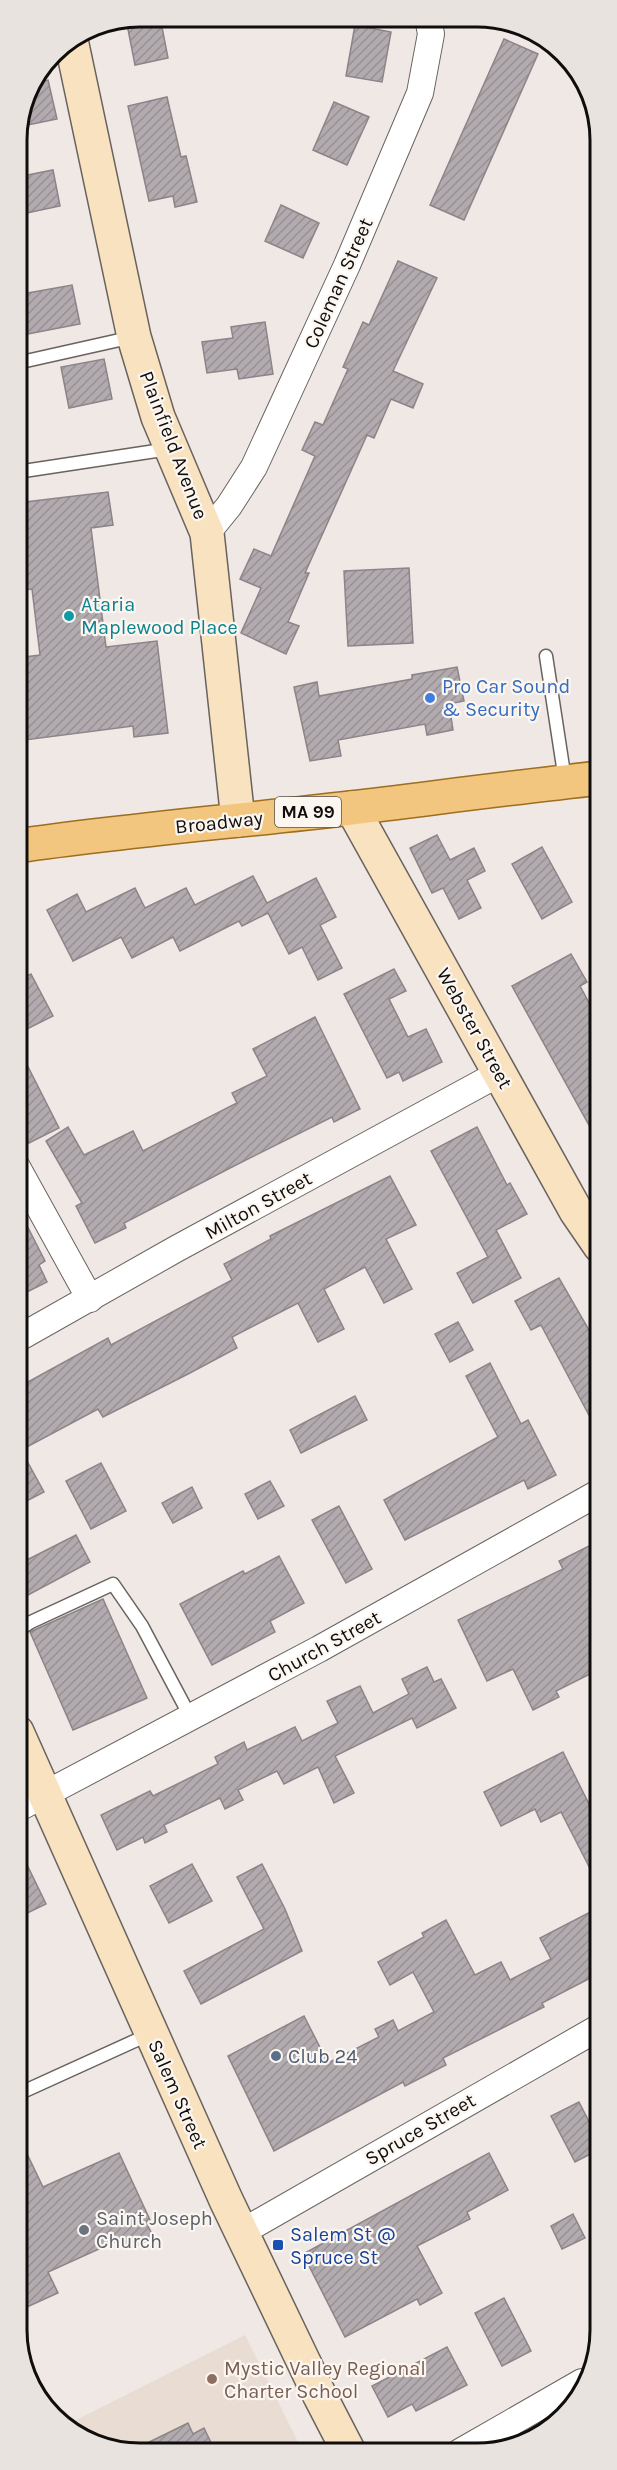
<svg xmlns="http://www.w3.org/2000/svg" width="617" height="2470" viewBox="0 0 617 2470" font-family="Karla,sans-serif">
<style>
.built{fill:#e9dcd3}
.building{fill:url(#building-hatch);stroke:#8b8488;stroke-width:1.5}
.lines{fill:none;stroke-linecap:round;stroke-linejoin:round}
.lane-casing{stroke:#69635f;stroke-width:15}
.street-casing{stroke:#69635f;stroke-width:28}
.secondary-casing{stroke:#69635f;stroke-width:36}
.primary-casing{stroke:#9e6d1f;stroke-width:36}
.lane{stroke:#fff;stroke-width:12}
.street{stroke:#fff;stroke-width:26}
.secondary{stroke:#f9e2bf;stroke-width:33}
.primary{stroke:#f3c67f;stroke-width:33}
.culture-dot{fill:#0f9aa8;stroke:#fcf6f1;stroke-width:2}
.shop-dot{fill:#3f7fe0;stroke:#fcf6f1;stroke-width:2}
.service-dot{fill:#5c6f8a;stroke:#fcf6f1;stroke-width:2}
.worship-dot{fill:#6b7280;stroke:#fcf6f1;stroke-width:2}
.transit-dot{fill:#1a4fb4;stroke:#fcf6f1;stroke-width:2}
.education-dot{fill:#8d6e63;stroke:#fcf6f1;stroke-width:2}
.labels{text-anchor:middle;stroke-width:4.5;stroke-linejoin:round;paint-order:stroke}
.shield{fill:#fcf6f1;stroke:#575451;stroke-width:1.5}
.shield-label{font-size:18px;font-weight:bold;fill:#100e0c}
.street-label{font-size:20px;fill:#100e0c;stroke:#fcf6f1}
.culture-label{font-size:20px;fill:#0d838f;stroke:#fcf6f1;text-anchor:start}
.shop-label{font-size:20px;fill:#366cbe;stroke:#fcf6f1;text-anchor:start}
.service-label{font-size:20px;fill:#4e5e75;stroke:#fcf6f1;text-anchor:start}
.worship-label{font-size:20px;fill:#5b616d;stroke:#fcf6f1;text-anchor:start}
.transit-label{font-size:20px;fill:#164399;stroke:#fcf6f1;text-anchor:start}
.education-label{font-size:20px;fill:#785e54;stroke:#fcf6f1;text-anchor:start}
.rim{fill:none;stroke:#100e0c;stroke-width:3}
</style>
<defs>
<pattern id="building-hatch" width="6" height="6" patternUnits="userSpaceOnUse" patternTransform="scale(1.5)"><rect width="6" height="6" fill="#b1aaae"/><path d="M-1 1l2-2M0 6l6-6M5 7l2-2" fill="none" stroke="#979194"/></pattern>
</defs>
<rect width="100%" height="100%" fill="#efe8e4"/>
<!-- built -->
<path class="built" d="M245 2335 303 2452 115 2451 68 2424Z"/>
<!-- building -->
<g class="building">
<path d="M140 16 160 17 168 58 135 65 126 19Z"/>
<path d="M355 25 391 32 382 82 346 76Z"/>
<path d="M504 39 538 54 464 220 430 205Z"/>
<path d="M48 80 57 119 18 127 26 92 32 83Z"/>
<path d="M167 97 181 157 186 156 197 202 175 207 173 196 149 201 128 106Z"/>
<path d="M334 102 369 117 347 165 313 150Z"/>
<path d="M53 170 60 206 17 215V177Z"/>
<path d="M281 205 319 223 303 258 265 241Z"/>
<path d="M398 261 437 278 393 371 423 384 413 408 391 399 374 438 367 435 305 573H309L288 622 299 626 286 654 241 633 261 588 240 579 254 549 271 556 315 456 302 450 315 422 323 425 348 369 343 367 363 322 369 325Z"/>
<path d="M72 285 80 324 17 336V295Z"/>
<path d="M265 322 273 374 239 379 237 369 207 373 202 342 233 338 231 327Z"/>
<path d="M104 359 112 399 69 408 61 367Z"/>
<path d="M108 492 113 525 91 528 106 647 157 641 168 733 134 737 133 726 17 741V658L40 655 32 589 17 591V503Z"/>
<path d="M409 568 413 643 348 646 344 571Z"/>
<path d="M457 667 464 701 449 704 453 730 427 735 425 724 338 740 341 756 310 761 294 687 317 682 319 696 412 679V675Z"/>
<path d="M437 835 450 860 474 848 485 871 467 880 481 908 459 919 443 888 432 893 410 848Z"/>
<path d="M542 847 572 902 542 919 512 864Z"/>
<path d="M253 876 267 903 316 878 336 917 320 925 342 968 318 980 302 947 289 954 268 913 242 926 239 921 180 951 173 937 132 958 121 937 73 961 47 910 77 894 86 912 135 888 145 908 186 888 195 905Z"/>
<path d="M571 954 587 982 580 986 600 1023V1145L512 986Z"/>
<path d="M394 969 406 991 389 999 408 1037 426 1029 442 1062 403 1081 399 1072 387 1078 344 994Z"/>
<path d="M31 974 53 1016 23 1031 17 1019V981Z"/>
<path d="M315 1017 360 1109 334 1122 332 1117 232 1167 124 1223 126 1228 95 1243 76 1206 82 1203 46 1141 68 1127 84 1155 133 1131 143 1151 237 1103 232 1093 267 1076 253 1049Z"/>
<path d="M17 1045 59 1128 27 1144 17 1125Z"/>
<path d="M477 1127 507 1185 510 1183 527 1214 496 1230 521 1278 473 1303 457 1273 488 1257 431 1151Z"/>
<path d="M390 1176 416 1225 386 1239 412 1289 384 1303 365 1267 324 1289 344 1329 318 1342 298 1303 232 1337 237 1348 188 1374 103 1417 98 1409 21 1450 44 1492 17 1506V1388L108 1338 111 1345 232 1280 224 1264 271 1239 270 1236Z"/>
<path d="M17 1206 45 1261 39 1265 47 1282 17 1297Z"/>
<path d="M559 1278 600 1349V1436L541 1325 531 1330 515 1301Z"/>
<path d="M458 1322 473 1350 450 1362 435 1334Z"/>
<path d="M490 1363 521 1424 528 1420 556 1475 528 1489 524 1480 405 1540 384 1500 498 1437 466 1376Z"/>
<path d="M355 1396 367 1420 301 1453 290 1430Z"/>
<path d="M101 1463 126 1511 91 1529 66 1481Z"/>
<path d="M270 1481 284 1506 258 1519 245 1494Z"/>
<path d="M192 1487 202 1508 173 1523 162 1503Z"/>
<path d="M339 1506 372 1569 346 1583 312 1520Z"/>
<path d="M76 1535 90 1562 28 1595 17 1576V1565Z"/>
<path d="M589 1546 600 1568V1669L556 1691 559 1697 533 1710 513 1669 487 1681 458 1620 563 1569 559 1561Z"/>
<path d="M279 1556 304 1603 270 1621 275 1632 212 1665 180 1604 243 1571 245 1574Z"/>
<path d="M103 1599 147 1698 73 1730 30 1632Z"/>
<path d="M427 1667 434 1682 441 1679 456 1708 417 1728 412 1718 335 1756 354 1793 334 1803 318 1767 284 1784 277 1771 238 1790 243 1800 225 1809 220 1798 164 1825 167 1832 145 1843 143 1837 117 1850 101 1815 150 1791 153 1796 218 1764 215 1757 244 1742 247 1750 295 1727 302 1741 338 1723 327 1701 360 1686 373 1713 409 1694 402 1679Z"/>
<path d="M563 1752 600 1826V1888L561 1812 541 1822 535 1809 501 1826 484 1792Z"/>
<path d="M17 1844 46 1904 17 1918Z"/>
<path d="M192 1864 212 1901 169 1923 150 1886Z"/>
<path d="M262 1864 285 1909 302 1951 201 2004 184 1971 264 1929 237 1877Z"/>
<path d="M600 1907V1973L542 2003 544 2007 443 2058 446 2065 405 2086 403 2082 274 2151 228 2056 304 2016 328 2063 379 2037 375 2029 393 2020 398 2031 434 2012 413 1972 390 1985 378 1962 424 1937 422 1933 446 1920 475 1975 501 1962 510 1980 551 1959 540 1938Z"/>
<path d="M579 2102 600 2143V2149L575 2162 551 2116Z"/>
<path d="M18 2135 43 2187 119 2153 150 2220 146 2222 154 2238 128 2249 123 2238 48 2272 58 2293 18 2311Z"/>
<path d="M489 2153 508 2190 467 2212 470 2219 417 2246 442 2293 420 2305 417 2299 345 2337 303 2254Z"/>
<path d="M573 2214 585 2238 562 2249 551 2226Z"/>
<path d="M504 2298 531 2351 502 2366 475 2313Z"/>
<path d="M447 2347 467 2385 416 2411 412 2404 388 2417 372 2386Z"/>
<path d="M188 2423 193 2434 204 2428 215 2451H131Z"/>
</g>
<g class="lines">
<defs>
<g id="lane">
<path d="M17 363 133 337"/>
<path d="M17 472 169 449"/>
<path d="M546 656 565 780"/>
<path d="M17 1631 31 1622 113 1584 142 1626 191 1718"/>
<path d="M18 2094 150 2034"/>
</g>
<g id="street">
<path d="M207 533 229 506 254 467 347 265 420 93 431 34 428 18"/>
<path d="M17 1167 90 1299"/>
<path d="M17 1339 176 1249 500 1073"/>
<path d="M17 1809 319 1649 600 1492"/>
<path d="M242 2232 600 2027"/>
<path d="M460 2452 582 2382"/>
</g>
<g id="secondary">
<path d="M71 40 134 337 158 417 207 533 238 820"/>
<path d="M352 808 576 1211 600 1246"/>
<path d="M17 1732 226 2200 320 2396 349 2452"/>
</g>
<path id="primary" d="M17 846C128 830 240 821 351 808 434 798 517 787 600 778"/>
</defs>
<!-- lane casing -->
<use href="#lane" class="lane-casing"/>
<!-- street casing -->
<use href="#street" class="street-casing"/>
<!-- secondary casing -->
<use href="#secondary" class="secondary-casing"/>
<!-- primary casing -->
<use href="#primary" class="primary-casing"/>
<!-- lane -->
<use href="#lane" class="lane"/>
<!-- street -->
<use href="#street" class="street"/>
<!-- secondary -->
<use href="#secondary" class="secondary"/>
<!-- primary -->
<use href="#primary" class="primary"/>
</g>
<!-- markers -->
<circle class="culture-dot" cx="69" cy="616" r="6"/>
<circle class="shop-dot" cx="430" cy="698" r="6"/>
<circle class="service-dot" cx="276" cy="2056" r="6"/>
<circle class="worship-dot" cx="84" cy="2230" r="6"/>
<rect class="transit-dot" x="272" y="2239" width="12" height="12" rx="3"/>
<circle class="education-dot" cx="212" cy="2379" r="6"/>
<g class="labels">
<!-- shield labels -->
<rect class="shield" x="275" y="797" width="66" height="30" rx="4.5"/>
<g class="shield-label">
<text x="308" y="818">MA 99</text>
</g>
<!-- street labels -->
<g class="street-label">
<text transform="translate(338 283) rotate(-66)" y="7">Coleman Street</text>
<text transform="translate(174 445) rotate(69)" y="7">Plainfield Avenue</text>
<text transform="translate(219 822) rotate(-6)" y="7">Broadway</text>
<text transform="translate(475 1028) rotate(61)" y="7">Webster Street</text>
<text transform="translate(258 1205) rotate(-29)" y="7">Milton Street</text>
<text transform="translate(324 1646) rotate(-29)" y="7">Church Street</text>
<text transform="translate(178 2094) rotate(66)" y="7">Salem Street</text>
<text transform="translate(420 2129) rotate(-30)" y="7">Spruce Street</text>
</g>
<!-- culture labels -->
<g class="culture-label">
<text x="81" y="611">Ataria<tspan x="81" dy="23">Maplewood Place</tspan></text>
</g>
<!-- shop labels -->
<g class="shop-label">
<text x="442" y="693">Pro Car Sound<tspan x="442" dy="23">&amp; Security</tspan></text>
</g>
<!-- service labels -->
<g class="service-label">
<text x="288" y="2063">Club 24</text>
</g>
<!-- worship labels -->
<g class="worship-label">
<text x="96" y="2225">Saint Joseph<tspan x="96" dy="23">Church</tspan></text>
</g>
<!-- transit labels -->
<g class="transit-label">
<text x="290" y="2241">Salem St @<tspan x="290" dy="23">Spruce St</tspan></text>
</g>
<!-- education labels -->
<g class="education-label">
<text x="224" y="2375">Mystic Valley Regional<tspan x="224" dy="23">Charter School</tspan></text>
</g>
</g>
<!-- crop -->
<path d="M0 0H617V2470H0ZM140 27H477A113 113 0 0 1 590 140V2330A113 113 0 0 1 477 2443H140A113 113 0 0 1 27 2330V140A113 113 0 0 1 140 27Z" fill="#e9e3df" fill-rule="evenodd"/>
<path class="rim" d="M140 27H477A113 113 0 0 1 590 140V2330A113 113 0 0 1 477 2443H140A113 113 0 0 1 27 2330V140A113 113 0 0 1 140 27Z"/>
</svg>
